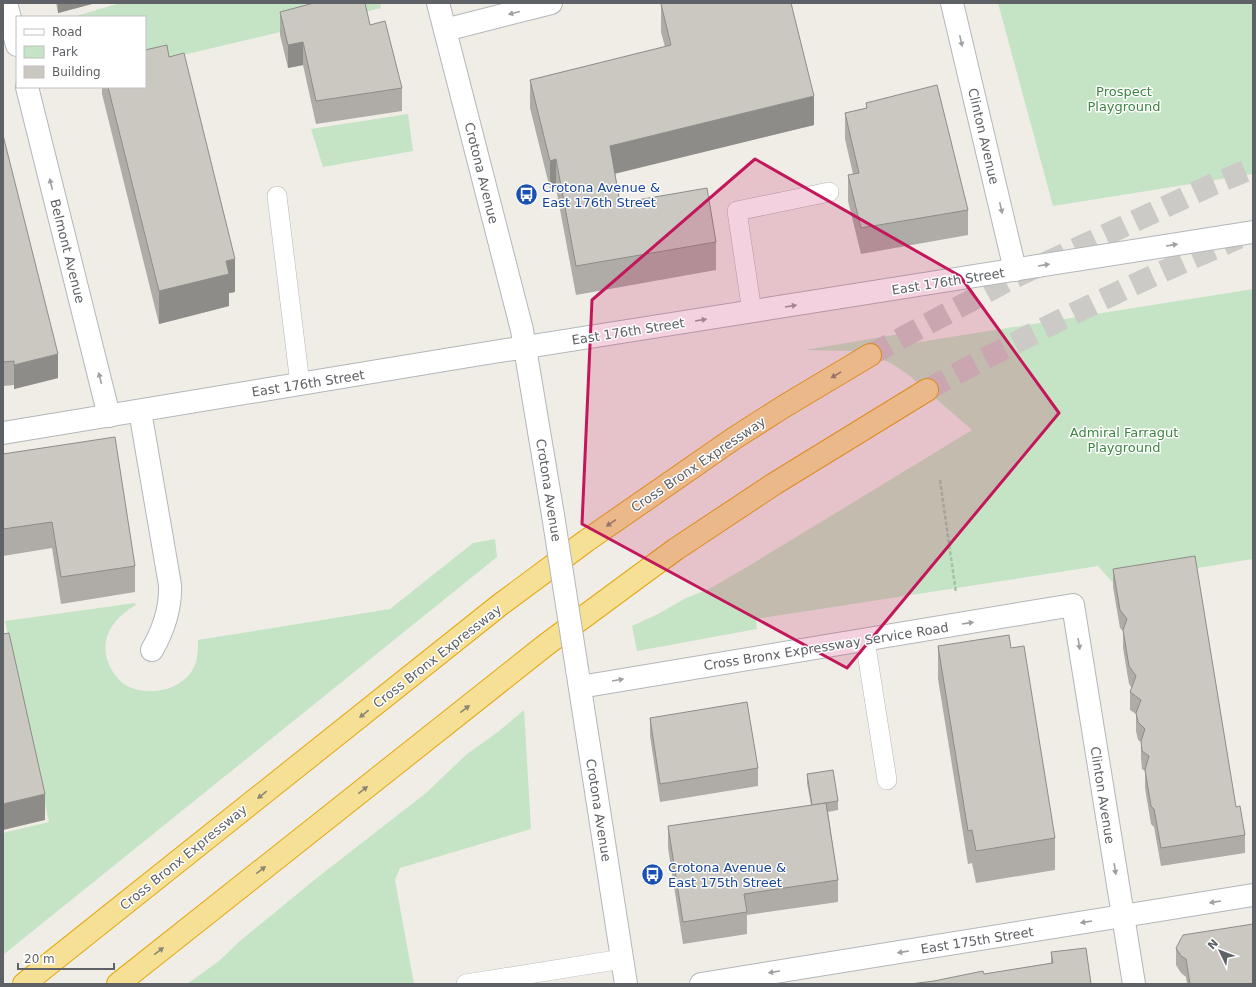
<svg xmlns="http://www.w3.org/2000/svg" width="1256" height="987" viewBox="0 0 1256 987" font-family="'DejaVu Sans',sans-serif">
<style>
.green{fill:#c5e4c5}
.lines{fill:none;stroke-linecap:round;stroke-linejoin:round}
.motorway-tunnel{stroke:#cbcac6;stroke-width:22;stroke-dasharray:22 11;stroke-linecap:butt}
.service-casing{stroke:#b3b6ba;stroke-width:20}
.minor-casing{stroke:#b3b6ba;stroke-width:24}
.tertiary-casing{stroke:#b3b6ba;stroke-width:24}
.motorway-casing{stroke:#e4a811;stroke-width:24}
.path{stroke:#9ec5aa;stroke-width:2.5;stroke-dasharray:4 2;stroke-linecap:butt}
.service{stroke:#fff;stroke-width:19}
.minor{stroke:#fff;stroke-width:22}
.tertiary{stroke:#fff;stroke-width:22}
.motorway{stroke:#f5e096;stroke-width:22}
.tertiary-bridge-casing{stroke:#b3b6ba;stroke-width:24;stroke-linecap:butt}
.tertiary-bridge{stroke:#fff;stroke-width:22}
.wall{fill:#afaca7}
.shaded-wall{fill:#8e8c88}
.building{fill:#cbc8c2;stroke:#8e8c88}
.oneway{fill:#9ea0a3}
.oneway2{fill:#8b8774}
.marked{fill:#c2185b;fill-opacity:0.2;stroke:#c2185b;stroke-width:3;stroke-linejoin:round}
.labels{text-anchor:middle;stroke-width:3;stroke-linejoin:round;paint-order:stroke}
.park-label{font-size:13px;fill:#3d8542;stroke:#fff}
.street-label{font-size:13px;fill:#5e6165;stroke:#fff}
.transit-label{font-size:13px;fill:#164399;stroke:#fff;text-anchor:start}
</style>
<rect width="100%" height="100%" fill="#efede6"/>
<!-- green -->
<g class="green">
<path d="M120 3H380L381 8 145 64V17H73Z"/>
<path d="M998 3H1253V174L1053 206Z"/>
<path d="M408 114 413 151 323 167 311 129Z"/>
<path d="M1253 289V559L1112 582 1098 566 756 619 757 629 637 651 632 626 658 614 686 598 709 589 747 567 972 430 910 376 891 363 870 355 852 351 805 350 911 332 913 343Z"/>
<path d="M495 539 497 557 3 955V833L49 822 5 621 135 603 136 605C115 617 99 637 108 662 111 670 117 679 124 684 146 698 183 691 194 667 198 659 198 649 198 640L390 609 473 543Z"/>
<path d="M524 710 531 829 400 868 395 880 414 984H187L219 961 240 941 318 877 426 793 467 754 498 732Z"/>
</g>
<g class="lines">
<!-- motorway-tunnel -->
<g class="motorway-tunnel">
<path d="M870 355 1011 279 1214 184 1253 168"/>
<path d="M927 390C1028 334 1133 283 1239 238"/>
</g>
<defs>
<g id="service">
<path d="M277 196 300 384"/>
<path d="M752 312 737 211 829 192"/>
<path d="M865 640 887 780"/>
<path d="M466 984 622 959"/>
</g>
<g id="minor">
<path d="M6 3 17 45"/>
<path d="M952 3 1015 270"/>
<path d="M445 30 551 3"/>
<path d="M27 87 109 416"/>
<path d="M140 411 170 585C171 609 164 629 152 650"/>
<path d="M3 433 475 355 1253 232"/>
<path d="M580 687 1073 605 1134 984"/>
<path d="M701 984 1253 895"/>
</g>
<g id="tertiary">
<path d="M438 3 522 330 553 515"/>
<path d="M577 669 626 984"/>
</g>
<g id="motorway">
<path d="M24 984 501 604 586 541 733 439 783 407 870 355"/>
<path d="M118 984 547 644 631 582 676 549 774 484 927 390"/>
</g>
</defs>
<!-- service casing -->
<use href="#service" class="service-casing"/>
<!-- minor casing -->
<use href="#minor" class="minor-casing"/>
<!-- tertiary casing -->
<use href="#tertiary" class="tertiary-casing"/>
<!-- motorway casing -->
<use href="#motorway" class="motorway-casing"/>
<!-- path -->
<path class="path" d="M940 480 956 593"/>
<!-- service -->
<use href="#service" class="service"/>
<!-- minor -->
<use href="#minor" class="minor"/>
<!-- tertiary -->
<use href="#tertiary" class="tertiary"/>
<!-- motorway -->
<use href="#motorway" class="motorway"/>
<defs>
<path id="tertiary-bridge" d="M553 515 577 669"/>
</defs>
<!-- tertiary-bridge casing -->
<use href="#tertiary-bridge" class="tertiary-bridge-casing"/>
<!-- tertiary-bridge -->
<use href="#tertiary-bridge" class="tertiary-bridge"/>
</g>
<!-- wall -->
<g class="wall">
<path d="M56 3H92V4L58 13Z"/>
<path d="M661 4 814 125 615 173 620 203 716 242V270L576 295 556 188 550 189 530 108V80L665 47 661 32Z"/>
<path d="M280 12 370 25 402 88V111L316 124 303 65 288 68 280 35Z"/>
<path d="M169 57 235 292 229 293V306L159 324 102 94V87H145Z"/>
<path d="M866 103 968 210V235L861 254 848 201V175L853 174 845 139V113L866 108Z"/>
<path d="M3 135 58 378 14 389V385L3 386Z"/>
<path d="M3 454 135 566V592L61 604 52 548 3 556Z"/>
<path d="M1113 569 1236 807 1245 835V853L1161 866 1154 827 1151 824 1145 788V771L1142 769 1141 759V742L1138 740 1136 731V714L1130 710V692L1132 688 1129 684 1123 648V631L1120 628 1113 587Z"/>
<path d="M938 646 1011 648 1055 838V870L976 883 972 863 968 864 938 679Z"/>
<path d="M650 718 758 768V786L660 802 650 736Z"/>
<path d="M807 774 838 801V810L828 812 838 880V902L747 915V934L683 944 668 848V826L811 805 807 783Z"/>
<path d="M1176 948 1253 984H1187L1186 977 1181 973 1176 965Z"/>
<path d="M1051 952 1091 984 984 974 1051 963Z"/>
</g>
<!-- shaded-wall -->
<g class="shaded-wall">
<path d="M58 3H92V4L58 13Z"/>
<path d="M303 42V65L288 68V45Z"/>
<path d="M814 96V125L610 175V146Z"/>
<path d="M556 159V188L550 189V161Z"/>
<path d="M235 259V292L229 293V306L159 324V291L226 261Z"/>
<path d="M58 354V378L14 389V365Z"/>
<path d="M45 794V820L3 830V804Z"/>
</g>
<!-- building -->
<g class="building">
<path d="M314 3H365L370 25 385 21 402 88 316 101 303 42 288 45 280 12Z"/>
<path d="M663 3H791L814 96 610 146 620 203 707 188 716 242 576 266 556 159 550 161 530 80 671 45 661 4Z"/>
<path d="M167 45 169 57 184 53 235 259 226 261 229 274 159 291 108 87H145V50Z"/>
<path d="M937 85 968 210 861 228 848 175 859 173 845 113 867 108 866 103Z"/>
<path d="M3 135 58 354 14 365V361L3 362Z"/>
<path d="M115 437 135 566 61 577 52 522 3 529V454Z"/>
<path d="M1195 556 1236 807 1240 806 1245 835 1161 848 1154 809 1151 806 1145 770 1149 756 1142 751 1141 741 1145 729 1138 722 1136 713 1141 700 1130 692 1136 676 1129 666 1123 630 1127 619 1120 610 1113 569Z"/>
<path d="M9 633 45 794 3 804V634Z"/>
<path d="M1009 635 1011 648 1024 646 1055 838 976 851 972 830 968 831 938 646Z"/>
<path d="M747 702 758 768 660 784 650 718Z"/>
<path d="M833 770 838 801 812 805 807 774Z"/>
<path d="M826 803 838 880 744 894 747 912 683 922 668 826Z"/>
<path d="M1253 924V984H1190L1186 959 1181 956 1176 948 1183 935Z"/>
<path d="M1086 948 1091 984H910L934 981 983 971 984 974 1053 963 1051 952Z"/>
</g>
<!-- one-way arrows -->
<defs><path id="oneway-solid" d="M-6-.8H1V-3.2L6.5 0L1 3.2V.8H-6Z"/></defs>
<g class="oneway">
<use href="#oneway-solid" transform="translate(514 13) rotate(166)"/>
<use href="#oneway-solid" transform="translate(961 41) rotate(77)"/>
<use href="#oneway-solid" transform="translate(51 184) rotate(-104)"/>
<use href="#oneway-solid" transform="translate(1001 208) rotate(77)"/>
<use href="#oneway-solid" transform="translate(1172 245) rotate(-9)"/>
<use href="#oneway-solid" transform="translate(1044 265) rotate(-9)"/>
<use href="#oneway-solid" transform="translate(791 306) rotate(-9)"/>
<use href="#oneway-solid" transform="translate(701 320) rotate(-9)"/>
<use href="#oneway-solid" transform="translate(100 378) rotate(-104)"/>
<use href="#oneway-solid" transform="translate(968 623) rotate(-9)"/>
<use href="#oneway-solid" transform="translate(1079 644) rotate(81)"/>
<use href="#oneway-solid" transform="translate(618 680) rotate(-10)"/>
<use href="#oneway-solid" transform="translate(1115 869) rotate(81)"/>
<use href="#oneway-solid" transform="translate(1215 902) rotate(171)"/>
<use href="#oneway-solid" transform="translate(1086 922) rotate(171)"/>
<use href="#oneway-solid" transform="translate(903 952) rotate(171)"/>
<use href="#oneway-solid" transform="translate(774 972) rotate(171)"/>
</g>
<g class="oneway2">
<use href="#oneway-solid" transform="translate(836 375) rotate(149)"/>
<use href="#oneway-solid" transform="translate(611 523) rotate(145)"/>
<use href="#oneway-solid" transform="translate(465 709) rotate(-38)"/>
<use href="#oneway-solid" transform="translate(364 714) rotate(141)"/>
<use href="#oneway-solid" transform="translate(363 790) rotate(-38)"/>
<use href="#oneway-solid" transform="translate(262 795) rotate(141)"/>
<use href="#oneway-solid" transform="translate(261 870) rotate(-38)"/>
<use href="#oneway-solid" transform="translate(159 951) rotate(-38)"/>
</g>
<!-- marked area -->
<path class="marked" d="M755 159 960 276 1059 413 847 668 582 524 592 300Z"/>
<!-- icons -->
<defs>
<symbol id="bus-disc" viewBox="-11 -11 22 22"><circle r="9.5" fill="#1a4fb4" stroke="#fff"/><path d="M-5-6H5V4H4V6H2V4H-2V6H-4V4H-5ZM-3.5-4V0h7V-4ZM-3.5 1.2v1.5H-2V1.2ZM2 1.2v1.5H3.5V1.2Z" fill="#fff"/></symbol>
</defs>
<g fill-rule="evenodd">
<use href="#bus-disc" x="514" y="182" width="25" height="25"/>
<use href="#bus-disc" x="640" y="862" width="25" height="25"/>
</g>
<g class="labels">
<!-- park labels -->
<g class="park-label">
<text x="1124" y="96">Prospect<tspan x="1124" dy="15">Playground</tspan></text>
<text x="1124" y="437">Admiral Farragut<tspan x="1124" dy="15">Playground</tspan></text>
</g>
<!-- street labels -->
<g class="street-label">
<text transform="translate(984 136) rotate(77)" y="5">Clinton Avenue</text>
<text transform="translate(482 173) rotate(76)" y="5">Crotona Avenue</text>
<text transform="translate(68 251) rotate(76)" y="5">Belmont Avenue</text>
<text transform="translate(948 281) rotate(-9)" y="5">East 176th Street</text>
<text transform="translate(628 331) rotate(-9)" y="5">East 176th Street</text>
<text transform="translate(308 383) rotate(-9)" y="5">East 176th Street</text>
<text transform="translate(698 464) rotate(-34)" y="5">Cross Bronx Expressway</text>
<text transform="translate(549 490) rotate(81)" y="5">Crotona Avenue</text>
<text transform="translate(826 646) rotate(-9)" y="5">Cross Bronx Expressway Service Road</text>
<text transform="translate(437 656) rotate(-38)" y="5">Cross Bronx Expressway</text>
<text transform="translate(1103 795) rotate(81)" y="5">Clinton Avenue</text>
<text transform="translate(599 810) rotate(81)" y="5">Crotona Avenue</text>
<text transform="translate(183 857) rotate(-39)" y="5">Cross Bronx Expressway</text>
<text transform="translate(977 940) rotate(-9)" y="5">East 175th Street</text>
</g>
<!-- transit labels -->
<g class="transit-label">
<text x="542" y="192">Crotona Avenue &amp;<tspan x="542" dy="15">East 176th Street</tspan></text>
<text x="668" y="872">Crotona Avenue &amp;<tspan x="668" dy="15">East 175th Street</tspan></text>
</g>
</g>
<!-- border -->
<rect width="1256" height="987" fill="none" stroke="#5e6165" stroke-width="8"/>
<!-- legend -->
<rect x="16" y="16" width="130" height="72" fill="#ffffff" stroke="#bfc0c1"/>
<rect x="24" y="29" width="20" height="6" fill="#ffffff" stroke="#bfc0c1"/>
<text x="52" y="36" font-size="12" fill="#5e6165">Road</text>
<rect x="24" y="46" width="20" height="12" fill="#c5e4c5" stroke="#bfc0c1"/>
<text x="52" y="56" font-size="12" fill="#5e6165">Park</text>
<rect x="24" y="66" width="20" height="12" fill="#cbc8c2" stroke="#bfc0c1"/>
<text x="52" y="76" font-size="12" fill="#5e6165">Building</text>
<!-- north arrow -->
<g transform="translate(1220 951) rotate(313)" stroke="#ffffff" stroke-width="3" paint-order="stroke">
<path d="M0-3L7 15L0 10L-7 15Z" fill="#5e6165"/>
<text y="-6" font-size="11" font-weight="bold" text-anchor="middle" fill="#5e6165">N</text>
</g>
<!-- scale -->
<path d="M18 963v6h96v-6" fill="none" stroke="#5e6165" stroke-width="2"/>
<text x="24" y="963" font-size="12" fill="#5e6165" stroke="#ffffff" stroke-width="3" paint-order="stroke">20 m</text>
</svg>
